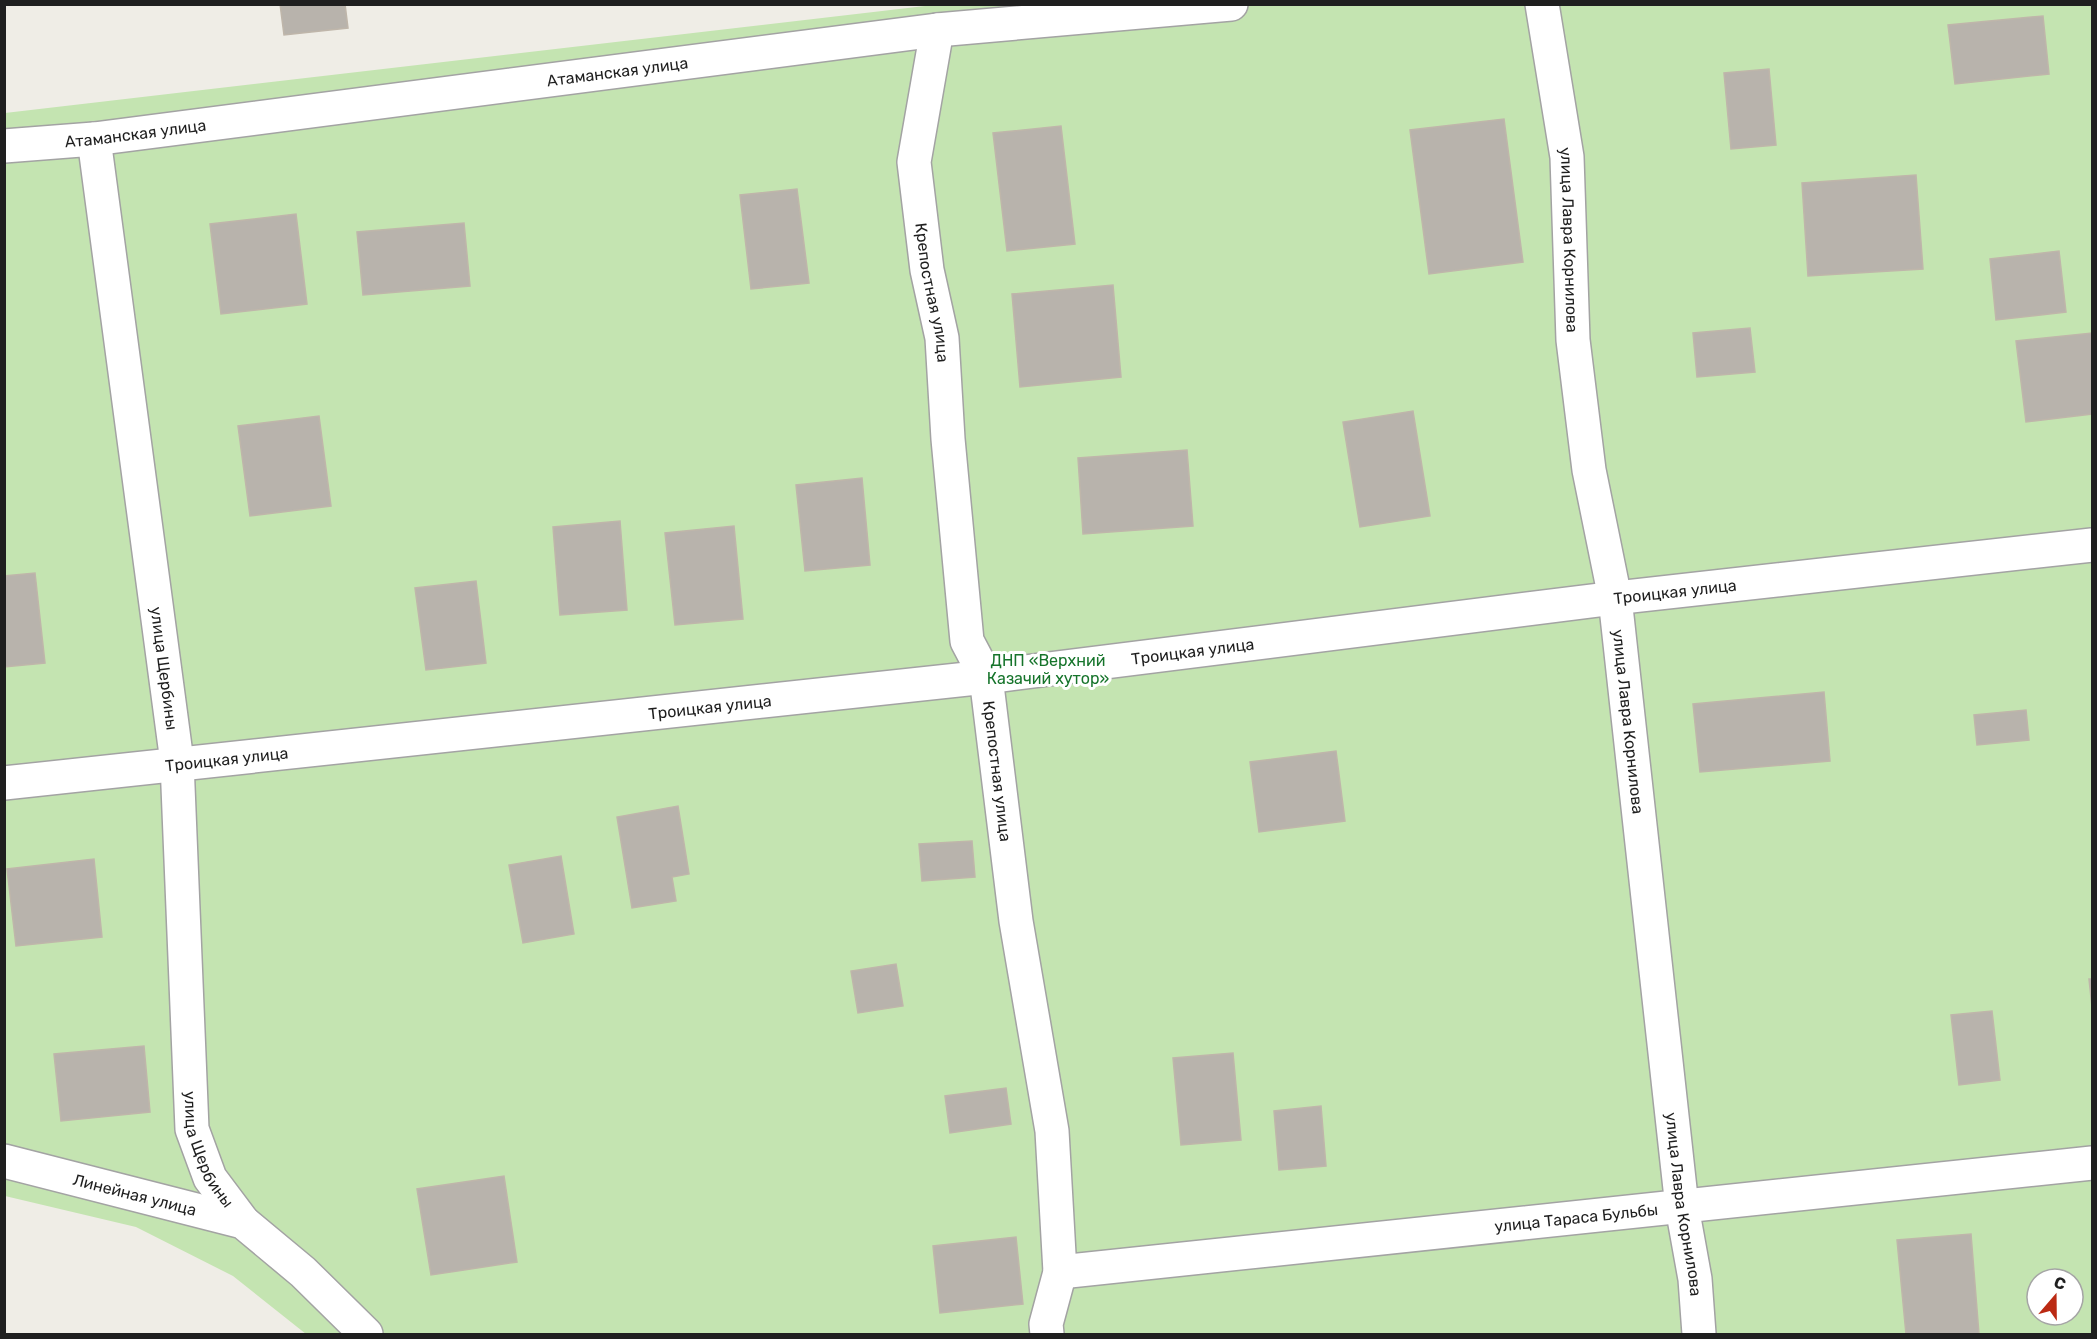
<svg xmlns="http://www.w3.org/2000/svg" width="2097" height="1339" viewBox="0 0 2097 1339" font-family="Rubik,sans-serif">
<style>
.grass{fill:#c4e4b1;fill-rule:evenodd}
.building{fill:#b8b3ac;stroke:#bfb6aa;stroke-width:1.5}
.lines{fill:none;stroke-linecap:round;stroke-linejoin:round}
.street-casing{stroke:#a3a3a3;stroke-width:36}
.street{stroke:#fff;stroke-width:33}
.labels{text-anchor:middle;stroke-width:6;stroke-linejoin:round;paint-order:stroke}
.street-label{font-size:16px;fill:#1f1f1f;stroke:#fff}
.park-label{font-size:16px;fill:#16742b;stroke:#fff}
</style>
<rect width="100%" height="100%" fill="#efede6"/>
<!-- grass -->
<path class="grass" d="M942 4 2092 5V1334H306L233 1276 136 1227 5 1196V113ZM2037 1279H2073V1315H2037Z"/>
<!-- building -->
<g class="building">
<path d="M280 4H345L348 28 284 35Z"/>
<path d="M2043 16 2049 74 1955 84 1948 25Z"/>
<path d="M1769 69 1776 145 1731 149 1724 73Z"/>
<path d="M1504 119 1523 262 1429 274 1410 130Z"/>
<path d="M1061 126 1075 244 1007 251 993 133Z"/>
<path d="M1916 175 1923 269 1808 276 1802 183Z"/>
<path d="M797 189 809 283 751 289 740 195Z"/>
<path d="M296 214 307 304 221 314 210 224Z"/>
<path d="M464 223 470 286 363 295 357 232Z"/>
<path d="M2059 251 2066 312 1996 320 1990 259Z"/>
<path d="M1113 285 1121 377 1020 387 1012 294Z"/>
<path d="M1750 328 1755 372 1697 377 1693 333Z"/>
<path d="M2092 333V414L2026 422 2016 341Z"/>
<path d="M1413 411 1430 516 1360 527 1343 422Z"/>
<path d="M319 416 331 506 250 516 238 426Z"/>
<path d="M1187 450 1193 526 1083 534 1078 458Z"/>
<path d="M862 478 870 565 805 571 796 485Z"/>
<path d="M620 521 627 610 560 615 553 527Z"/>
<path d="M734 526 743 619 675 625 665 533Z"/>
<path d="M35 573 45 663 4 667V576Z"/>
<path d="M476 581 486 663 426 670 415 588Z"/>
<path d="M1824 692 1830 761 1700 772 1693 704Z"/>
<path d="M2026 710 2029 740 1977 745 1974 715Z"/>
<path d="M1336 751 1345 821 1259 832 1250 762Z"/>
<path d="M678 806 689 874 672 877 676 901 632 908 617 817Z"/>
<path d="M972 841 975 877 922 881 919 844Z"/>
<path d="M561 856 574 934 523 943 509 865Z"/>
<path d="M94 859 102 937 16 946 7 869Z"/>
<path d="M896 964 903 1006 858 1013 851 971Z"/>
<path d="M2089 979H2092V1007Z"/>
<path d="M1992 1011 2000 1080 1959 1085 1951 1015Z"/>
<path d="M144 1046 150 1112 61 1121 54 1054Z"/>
<path d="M1233 1053 1241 1140 1181 1145 1173 1058Z"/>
<path d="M1006 1088 1011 1124 950 1133 945 1096Z"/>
<path d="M1321 1106 1326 1166 1279 1170 1274 1111Z"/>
<path d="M504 1176 517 1262 431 1275 417 1189Z"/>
<path d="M1971 1234 1979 1334H1906L1897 1240Z"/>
<path d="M1016 1237 1023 1304 940 1313 933 1246Z"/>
</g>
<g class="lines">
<defs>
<g id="street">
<path id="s1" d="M1542 4 1567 157 1573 340 1589 470 1615 598 1682 1207 1695 1279 1699 1334"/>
<path id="s2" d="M937 30 914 162 927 270 942 338 948 439 967 641 986 677 1016 921 1052 1131 1060 1272 1046 1324 1047 1334"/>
<path id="s3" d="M94 139 177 762 192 1129 210 1178 243 1222"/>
<path id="s4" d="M4 146 94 139 937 30 1231 4"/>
<path id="s5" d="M4 783 986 677 1615 598 2092 545"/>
<path id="s6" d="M4 1161 243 1222 303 1272 366 1334"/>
<path id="s7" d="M1060 1272 2092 1163"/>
</g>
</defs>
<!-- street casing -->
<use href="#street" class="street-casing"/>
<!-- street -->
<use href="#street" class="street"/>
</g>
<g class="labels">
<!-- street labels -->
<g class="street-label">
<text dy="6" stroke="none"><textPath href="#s4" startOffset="618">Атаманская улица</textPath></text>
<text dy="6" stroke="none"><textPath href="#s4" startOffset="132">Атаманская улица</textPath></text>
<text dy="6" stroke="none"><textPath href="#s1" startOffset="238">улица Лавра Корнилова</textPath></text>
<text dy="6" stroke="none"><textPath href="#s2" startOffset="266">Крепостная улица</textPath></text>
<text dy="6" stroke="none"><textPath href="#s5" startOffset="1682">Троицкая улица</textPath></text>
<text dy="6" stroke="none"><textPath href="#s5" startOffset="1196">Троицкая улица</textPath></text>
<text dy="6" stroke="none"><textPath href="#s3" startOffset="534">улица Щербины</textPath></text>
<text dy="6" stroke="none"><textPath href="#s5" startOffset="710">Троицкая улица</textPath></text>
<text dy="6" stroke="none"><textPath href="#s1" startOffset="724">улица Лавра Корнилова</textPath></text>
<text dy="6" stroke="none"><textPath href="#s5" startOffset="224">Троицкая улица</textPath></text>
<text dy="6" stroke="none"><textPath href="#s2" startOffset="752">Крепостная улица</textPath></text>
<text dy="6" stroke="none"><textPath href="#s3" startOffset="1020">улица Щербины</textPath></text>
<text dy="6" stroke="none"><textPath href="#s6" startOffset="135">Линейная улица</textPath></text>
<text dy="6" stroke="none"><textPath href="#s1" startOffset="1210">улица Лавра Корнилова</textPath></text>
<text dy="6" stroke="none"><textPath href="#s7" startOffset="519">улица Тараса Бульбы</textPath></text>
</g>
<!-- park labels -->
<g class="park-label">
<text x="1048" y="666">ДНП «Верхний<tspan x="1048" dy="18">Казачий хутор»</tspan></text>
</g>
</g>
<!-- border -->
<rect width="2097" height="1339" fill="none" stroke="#1f1f1f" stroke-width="12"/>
<!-- north arrow -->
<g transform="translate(2055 1297) rotate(20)"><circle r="28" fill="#ffffff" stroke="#a5a5a5" stroke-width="1.5"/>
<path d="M0-4.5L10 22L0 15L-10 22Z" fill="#bb2a13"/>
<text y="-9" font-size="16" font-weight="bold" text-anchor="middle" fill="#1f1f1f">С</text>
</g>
</svg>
